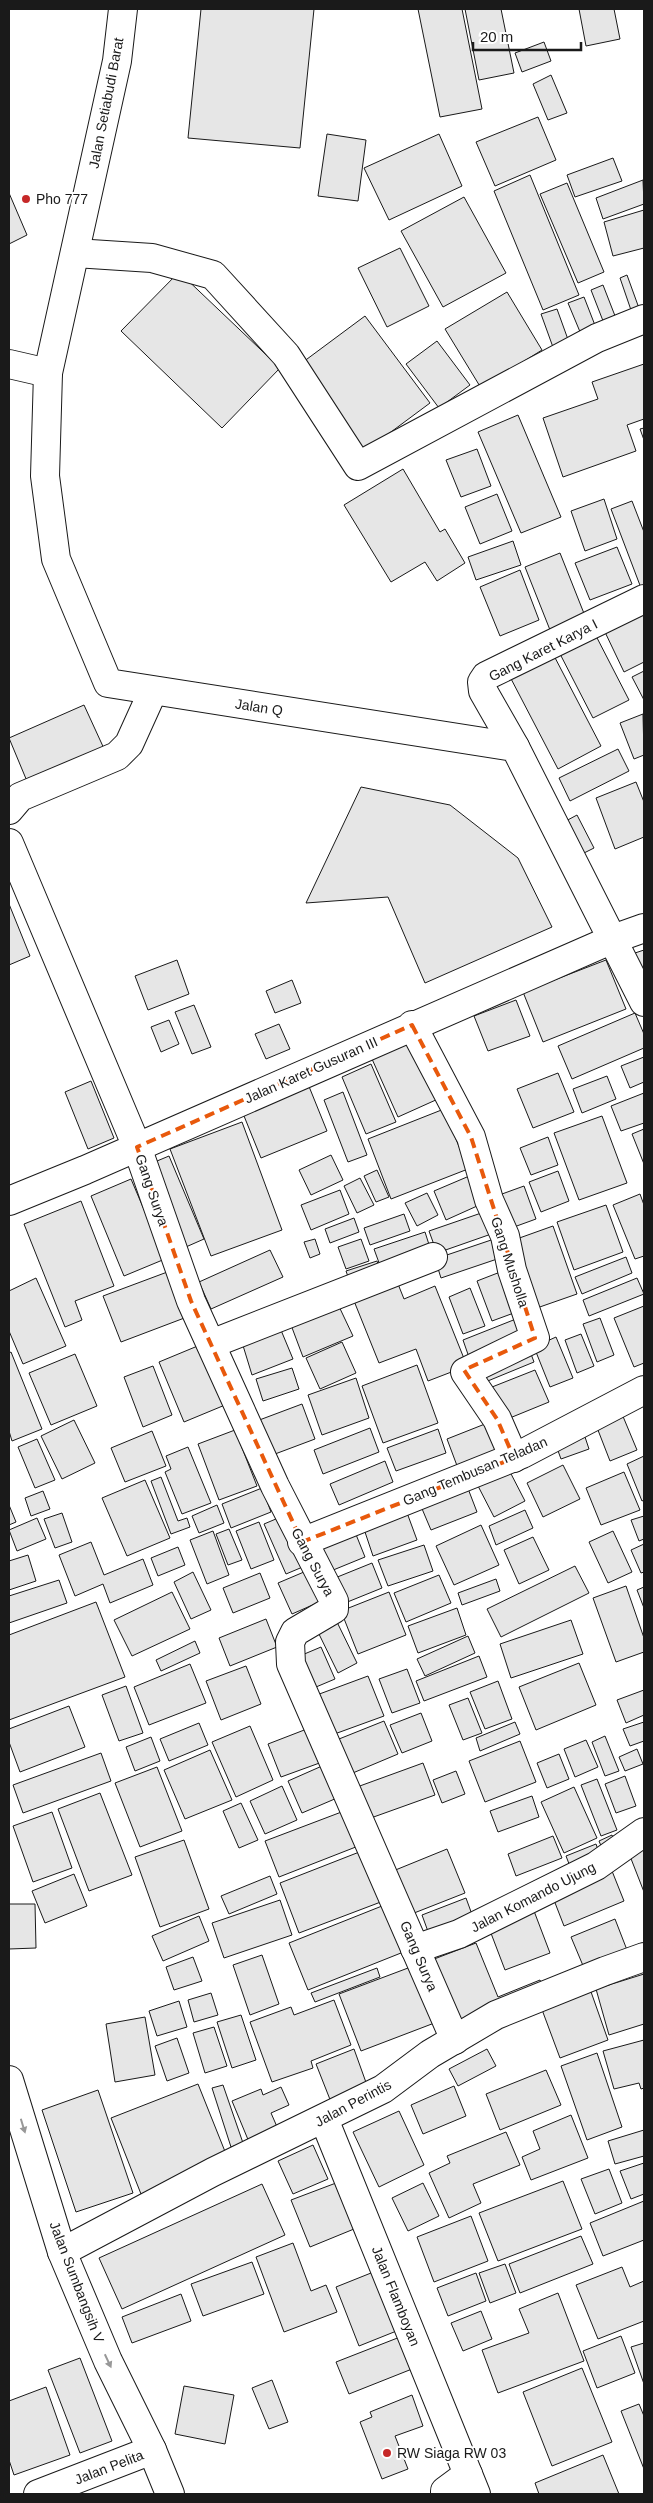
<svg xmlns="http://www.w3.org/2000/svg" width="653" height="2503" viewBox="0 0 653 2503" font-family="Helvetica,sans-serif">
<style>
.building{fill:#e6e6e6;stroke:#1a1a1a}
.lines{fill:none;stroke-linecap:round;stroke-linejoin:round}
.street-casing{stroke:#1a1a1a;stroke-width:30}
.street{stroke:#fff;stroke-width:28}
.oneway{fill:#989898}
.marked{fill:none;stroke:#e8590c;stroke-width:4;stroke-dasharray:10 6;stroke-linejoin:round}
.poi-dot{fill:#c62828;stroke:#fff;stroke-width:2}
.labels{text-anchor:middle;stroke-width:4;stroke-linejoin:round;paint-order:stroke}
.street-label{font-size:14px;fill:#1a1a1a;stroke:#fff}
.poi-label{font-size:14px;fill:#1a1a1a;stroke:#fff;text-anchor:start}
</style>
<rect width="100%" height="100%" fill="#fff"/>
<!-- building -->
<g class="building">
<path d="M201 9H314L300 148 188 138Z"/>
<path d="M418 9H462L482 109 440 117Z"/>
<path d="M465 9H501L514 73 479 80Z"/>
<path d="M579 9H614L620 39 586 46Z"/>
<path d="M544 42 551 61 522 72 515 53Z"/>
<path d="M551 75 567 113 548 120 533 84Z"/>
<path d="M538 117 556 160 495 186 476 142Z"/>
<path d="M327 134 366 140 358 201 318 196Z"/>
<path d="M439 134 462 186 389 220 364 168Z"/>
<path d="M613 158 622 181 575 197 567 175Z"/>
<path d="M530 175 579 295 543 310 494 191Z"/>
<path d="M643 180 644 204 603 219 596 198Z"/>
<path d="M567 183 604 272 578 283 540 194Z"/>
<path d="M9 193 27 235 9 244Z"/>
<path d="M464 197 506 273 443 307 401 231Z"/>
<path d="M644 210V248L613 256 604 222Z"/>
<path d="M400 248 429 306 387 327 358 268Z"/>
<path d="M179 272 280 368 222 428 121 331Z"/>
<path d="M627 275 640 311 632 313 620 278Z"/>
<path d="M603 285 617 321 605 326 591 290Z"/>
<path d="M507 292 542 350 481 388 445 329Z"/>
<path d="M584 297 598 333 583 339 568 303Z"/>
<path d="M557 309 570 345 554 350 541 314Z"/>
<path d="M365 316 430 403 364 452 299 365Z"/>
<path d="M437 341 470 385 439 408 406 364Z"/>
<path d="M644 364V419L627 425 636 451 563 477 543 418 598 399 592 382Z"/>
<path d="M518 415 561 517 521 533 478 432Z"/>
<path d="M644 428V440L640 429Z"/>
<path d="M477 449 491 486 461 497 446 460Z"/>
<path d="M403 469 440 532 445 529 465 563 437 581 425 562 391 582 344 505Z"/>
<path d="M497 494 512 531 480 544 465 507Z"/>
<path d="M604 499 617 539 585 551 571 511Z"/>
<path d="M632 501 644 532V587L641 588 611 509Z"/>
<path d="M513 541 521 565 476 580 468 557Z"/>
<path d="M617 547 632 584 590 600 575 563Z"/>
<path d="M560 553 587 621 552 635 525 567Z"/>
<path d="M520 570 539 620 500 636 480 587Z"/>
<path d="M644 611V662L624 672 604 630Z"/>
<path d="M594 632 629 700 593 718 558 650Z"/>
<path d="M551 650 601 746 558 769 508 673Z"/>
<path d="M644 671V700L632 677Z"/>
<path d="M84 705 106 753 29 786 9 738Z"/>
<path d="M643 714 644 755 634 759 620 723Z"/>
<path d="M618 749 629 771 570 801 559 778Z"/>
<path d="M636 782 644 802V837L615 849 596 798Z"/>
<path d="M361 787 450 805 518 858 552 927 425 983 388 897 306 903Z"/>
<path d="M577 815 594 848 580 855 564 822Z"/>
<path d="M9 904 30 956 9 965Z"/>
<path d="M644 950V980L635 953Z"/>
<path d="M177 960 189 994 148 1010 135 976Z"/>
<path d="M606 960 626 1009 543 1042 523 992Z"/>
<path d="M292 980 301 1003 275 1013 266 991Z"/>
<path d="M516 1000 530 1036 488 1051 474 1016Z"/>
<path d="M194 1005 211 1047 192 1054 175 1012Z"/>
<path d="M635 1013 644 1034V1048L572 1079 558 1046Z"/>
<path d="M169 1020 179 1044 161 1052 151 1027Z"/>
<path d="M279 1024 290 1049 266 1059 255 1034Z"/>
<path d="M412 1041 438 1099 398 1117 372 1059Z"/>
<path d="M644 1057V1082L630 1088 621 1066Z"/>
<path d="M371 1064 396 1122 366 1134 342 1077Z"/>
<path d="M558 1073 574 1112 533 1128 517 1089Z"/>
<path d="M607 1076 616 1099 582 1113 573 1089Z"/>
<path d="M91 1081 114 1138 88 1149 65 1092Z"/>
<path d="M308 1084 327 1131 261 1158 242 1111Z"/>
<path d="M343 1092 367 1155 348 1162 324 1100Z"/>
<path d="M644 1093V1123L621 1131 611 1106Z"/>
<path d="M444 1109 468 1169 391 1199 368 1139Z"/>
<path d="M602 1116 627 1183 579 1200 554 1133Z"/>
<path d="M242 1122 282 1230 211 1256 170 1149Z"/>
<path d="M644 1129V1164L632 1134Z"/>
<path d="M548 1137 558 1165 531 1175 520 1148Z"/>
<path d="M331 1155 343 1180 311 1195 299 1170Z"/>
<path d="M169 1156 204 1239 179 1250 145 1166Z"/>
<path d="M377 1170 389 1197 376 1202 364 1176Z"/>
<path d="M558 1171 569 1201 541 1212 529 1182Z"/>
<path d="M474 1174 486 1202 446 1220 434 1191Z"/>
<path d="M360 1178 374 1205 357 1213 344 1186Z"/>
<path d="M131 1179 165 1259 124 1276 91 1196Z"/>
<path d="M524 1186 536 1219 503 1231 491 1198Z"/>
<path d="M340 1190 349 1214 311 1230 301 1205Z"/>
<path d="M427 1193 438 1215 417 1226 405 1203Z"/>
<path d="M640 1194 644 1205V1256L635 1259 613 1205Z"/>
<path d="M81 1201 114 1286 75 1301 82 1320 65 1327 24 1224Z"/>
<path d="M606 1205 623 1252 574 1270 557 1222Z"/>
<path d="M490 1210 497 1232 437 1253 429 1231Z"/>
<path d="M404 1214 410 1231 370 1245 364 1228Z"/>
<path d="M354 1218 359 1232 330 1243 325 1229Z"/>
<path d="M553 1226 577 1294 534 1309 511 1241Z"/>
<path d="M425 1232 432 1254 382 1271 374 1249Z"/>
<path d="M503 1236 509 1255 441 1278 435 1259Z"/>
<path d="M315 1239 320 1254 310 1258 304 1242Z"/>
<path d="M361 1239 369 1261 346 1269 338 1247Z"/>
<path d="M270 1250 283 1277 211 1309 199 1282Z"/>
<path d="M626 1257 632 1273 582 1294 575 1277Z"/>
<path d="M377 1261 381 1274 351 1285 346 1271Z"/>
<path d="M508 1269 522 1310 492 1321 477 1281Z"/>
<path d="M170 1271 187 1317 121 1342 103 1296Z"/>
<path d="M36 1278 66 1346 23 1364 9 1331V1291Z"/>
<path d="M637 1278 644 1294 589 1316 583 1300Z"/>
<path d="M396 1279 404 1299 435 1286 467 1366 428 1381 416 1349 379 1363 352 1296Z"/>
<path d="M470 1288 485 1326 463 1334 449 1297Z"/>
<path d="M335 1298 353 1336 303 1357 288 1317Z"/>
<path d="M644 1306V1363L634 1367 614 1318Z"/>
<path d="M521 1317 530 1339 471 1363 463 1340Z"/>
<path d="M600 1318 614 1355 597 1362 583 1324Z"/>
<path d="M278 1323 293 1359 252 1375 241 1339Z"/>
<path d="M581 1334 594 1366 577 1373 565 1340Z"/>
<path d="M556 1337 573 1378 550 1387 534 1347Z"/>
<path d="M342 1342 356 1373 320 1389 306 1358Z"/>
<path d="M200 1345 225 1405 184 1422 159 1362Z"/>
<path d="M528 1346 534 1362 478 1385 472 1368Z"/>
<path d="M11 1352 42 1429 12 1441 9 1431V1353Z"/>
<path d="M75 1354 97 1406 51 1425 29 1373Z"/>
<path d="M417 1365 438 1423 383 1443 362 1386Z"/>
<path d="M153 1366 172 1415 143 1427 124 1377Z"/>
<path d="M292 1368 299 1389 263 1401 256 1379Z"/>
<path d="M535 1370 549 1402 500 1422 487 1389Z"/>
<path d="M356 1378 369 1418 322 1435 308 1395Z"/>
<path d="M302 1404 315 1439 267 1457 254 1422Z"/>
<path d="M622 1414 637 1450 610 1461 596 1425Z"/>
<path d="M74 1420 95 1463 62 1479 41 1436Z"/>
<path d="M490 1422 503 1453 459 1471 447 1439Z"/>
<path d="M370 1428 379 1452 323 1474 314 1450Z"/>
<path d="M438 1429 446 1453 396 1471 387 1448Z"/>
<path d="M235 1430 257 1486 219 1500 198 1444Z"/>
<path d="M152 1431 166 1466 125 1482 111 1448Z"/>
<path d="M585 1437 589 1449 561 1459 557 1448Z"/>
<path d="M37 1439 55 1480 35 1488 18 1447Z"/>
<path d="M188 1447 211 1503 182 1514 165 1472 171 1469 166 1456Z"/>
<path d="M644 1456V1500L642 1501 627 1464Z"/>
<path d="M385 1461 393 1482 339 1505 330 1484Z"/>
<path d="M563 1465 580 1499 543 1517 527 1483Z"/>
<path d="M508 1468 525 1501 494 1517 477 1484Z"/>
<path d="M624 1472 640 1510 601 1525 586 1488Z"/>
<path d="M161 1477 178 1521 187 1518 190 1527 171 1534 151 1481Z"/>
<path d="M145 1480 170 1538 127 1556 102 1498Z"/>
<path d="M467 1486 477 1512 431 1530 420 1504Z"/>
<path d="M262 1488 271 1512 231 1528 222 1504Z"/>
<path d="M43 1491 50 1509 31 1516 25 1498Z"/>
<path d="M9 1505 16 1522 9 1525Z"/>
<path d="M217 1505 224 1523 199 1533 192 1516Z"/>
<path d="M406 1510 417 1540 373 1556 363 1526Z"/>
<path d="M525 1510 533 1528 496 1545 489 1526Z"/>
<path d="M62 1513 72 1542 55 1548 44 1519Z"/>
<path d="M283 1516 305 1566 286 1574 264 1524Z"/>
<path d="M644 1516V1539L639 1541 631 1520Z"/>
<path d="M37 1518 46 1539 17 1551 9 1530Z"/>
<path d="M259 1522 274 1560 251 1569 236 1531Z"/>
<path d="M481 1525 499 1565 454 1585 436 1546Z"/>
<path d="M353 1527 365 1557 321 1575 309 1544Z"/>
<path d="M229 1529 242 1560 228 1565 216 1534Z"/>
<path d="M213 1531 229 1575 207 1584 190 1540Z"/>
<path d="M613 1531 632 1572 608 1583 589 1542Z"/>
<path d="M533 1537 549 1570 519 1584 504 1550Z"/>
<path d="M91 1542 104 1575 143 1559 153 1585 110 1603 103 1584 75 1596 59 1555Z"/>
<path d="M644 1544V1572L641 1573 631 1550Z"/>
<path d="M424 1545 433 1571 388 1586 378 1560Z"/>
<path d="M178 1547 185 1565 158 1576 151 1558Z"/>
<path d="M28 1555 36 1581 9 1590V1561Z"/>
<path d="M372 1563 382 1588 340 1605 330 1580Z"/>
<path d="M575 1566 589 1593 501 1637 487 1609Z"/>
<path d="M311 1569 324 1600 292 1614 278 1583Z"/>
<path d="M193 1572 211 1610 191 1619 174 1582Z"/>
<path d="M260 1573 270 1598 233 1613 223 1588Z"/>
<path d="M439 1575 451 1603 406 1622 394 1593Z"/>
<path d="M496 1579 500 1591 462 1605 458 1593Z"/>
<path d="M59 1580 67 1603 9 1623V1596Z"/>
<path d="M626 1586 644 1638V1652L616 1662 593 1598Z"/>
<path d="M644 1587V1608L637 1590Z"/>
<path d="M172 1592 190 1629 132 1656 114 1620Z"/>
<path d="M389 1592 406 1635 358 1654 341 1611Z"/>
<path d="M96 1602 125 1677 9 1720V1635Z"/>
<path d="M457 1608 466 1635 418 1653 408 1626Z"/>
<path d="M266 1619 277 1647 230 1666 219 1638Z"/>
<path d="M336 1620 357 1663 338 1673 317 1630Z"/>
<path d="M571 1620 583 1654 511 1678 500 1644Z"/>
<path d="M468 1636 475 1653 425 1676 417 1659Z"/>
<path d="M195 1641 200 1653 161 1671 156 1660Z"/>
<path d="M321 1647 335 1679 316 1687 302 1655Z"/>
<path d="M479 1656 487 1677 424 1701 416 1681Z"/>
<path d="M579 1663 596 1705 536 1730 519 1687Z"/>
<path d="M190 1664 206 1703 149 1725 134 1687Z"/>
<path d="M246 1666 261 1704 221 1720 206 1681Z"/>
<path d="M407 1669 420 1703 392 1713 379 1679Z"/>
<path d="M368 1676 384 1716 329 1736 314 1696Z"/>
<path d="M498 1681 512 1719 485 1729 470 1692Z"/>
<path d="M126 1686 143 1733 119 1741 102 1695Z"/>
<path d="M644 1690V1715L626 1723 617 1700Z"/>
<path d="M468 1698 482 1733 463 1740 449 1705Z"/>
<path d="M69 1706 85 1747 20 1772 9 1742V1729Z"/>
<path d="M421 1713 432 1741 402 1753 390 1725Z"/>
<path d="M384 1721 398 1754 348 1775 334 1741Z"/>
<path d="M515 1722 520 1734 480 1751 476 1738Z"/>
<path d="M644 1722V1741L630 1746 623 1729Z"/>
<path d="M199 1723 208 1745 169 1761 160 1739Z"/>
<path d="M250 1726 273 1780 236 1797 212 1742Z"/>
<path d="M312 1727 325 1761 281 1777 268 1744Z"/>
<path d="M605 1736 619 1771 605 1776 592 1742Z"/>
<path d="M151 1737 160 1761 135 1771 126 1747Z"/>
<path d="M586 1740 598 1767 575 1777 564 1749Z"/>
<path d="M520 1741 536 1782 485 1802 469 1761Z"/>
<path d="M637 1749 643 1764 625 1771 619 1757Z"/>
<path d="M210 1750 232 1800 185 1819 164 1770Z"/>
<path d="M101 1753 111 1781 23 1813 13 1785Z"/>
<path d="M559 1754 569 1779 547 1788 537 1763Z"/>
<path d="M423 1763 435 1795 368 1819 357 1787Z"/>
<path d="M322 1766 337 1798 302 1813 288 1781Z"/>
<path d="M157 1767 182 1831 140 1847 115 1783Z"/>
<path d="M456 1771 465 1794 442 1803 433 1780Z"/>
<path d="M625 1776 636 1806 616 1813 605 1784Z"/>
<path d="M597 1779 617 1830 601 1836 581 1785Z"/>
<path d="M282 1786 297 1820 265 1834 250 1801Z"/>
<path d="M574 1787 597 1838 564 1853 541 1802Z"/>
<path d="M100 1793 132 1875 89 1891 58 1809Z"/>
<path d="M532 1796 539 1817 498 1832 490 1811Z"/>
<path d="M241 1803 258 1840 239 1848 223 1811Z"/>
<path d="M352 1808 366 1843 279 1877 265 1841Z"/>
<path d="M52 1812 72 1868 33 1882 13 1826Z"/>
<path d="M612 1835 617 1848 604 1853 599 1841Z"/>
<path d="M553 1836 562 1858 516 1876 508 1854Z"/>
<path d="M184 1840 209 1909 160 1927 135 1857Z"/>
<path d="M596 1844 601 1858 571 1869 566 1856Z"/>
<path d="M644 1845V1892L628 1851Z"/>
<path d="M367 1849 386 1900 299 1933 280 1883Z"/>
<path d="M447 1849 465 1893 409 1915 393 1871Z"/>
<path d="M612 1871 624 1901 564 1926 552 1895Z"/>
<path d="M74 1874 87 1906 45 1923 32 1891Z"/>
<path d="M270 1876 277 1894 229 1914 221 1896Z"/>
<path d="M466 1898 474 1920 430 1937 422 1915Z"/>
<path d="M280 1900 292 1935 224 1958 212 1923Z"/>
<path d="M9 1904H35L36 1948 9 1949Z"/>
<path d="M387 1904 406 1951 308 1990 289 1943Z"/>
<path d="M534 1911 550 1953 505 1970 489 1928Z"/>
<path d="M199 1916 209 1941 163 1961 152 1936Z"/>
<path d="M615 1919 627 1950 584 1968 571 1937Z"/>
<path d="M476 1943 498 1997 540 1980 545 1992 454 2024 429 1961Z"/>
<path d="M262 1955 279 2004 250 2015 233 1965Z"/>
<path d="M193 1957 202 1981 174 1990 166 1967Z"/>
<path d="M416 1965 437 2022 361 2051 339 1994Z"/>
<path d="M377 1968 380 1977 315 2002 311 1993Z"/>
<path d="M644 1974V2024L609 2035 596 1989Z"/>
<path d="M590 1989 608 2040 560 2058 541 2007Z"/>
<path d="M211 1993 218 2015 194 2022 188 2000Z"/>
<path d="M334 2000 351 2045 311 2061 313 2068 272 2082 250 2022 291 2007 294 2015Z"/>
<path d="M179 2001 187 2027 157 2036 149 2011Z"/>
<path d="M241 2015 256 2060 232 2068 217 2022Z"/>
<path d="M145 2017 155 2075 115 2082 106 2024Z"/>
<path d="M214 2027 227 2066 205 2073 193 2033Z"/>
<path d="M177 2038 189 2073 167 2081 155 2046Z"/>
<path d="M644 2040V2088L641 2089 639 2083 614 2089 603 2051Z"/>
<path d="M354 2049 368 2088 331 2102 316 2064Z"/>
<path d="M487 2049 496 2066 458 2086 449 2069Z"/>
<path d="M597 2053 622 2127 587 2140 561 2066Z"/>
<path d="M546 2070 561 2105 500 2130 486 2094Z"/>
<path d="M198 2084 228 2159 141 2194 111 2118Z"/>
<path d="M223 2085 243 2143 231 2147 212 2088Z"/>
<path d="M454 2086 466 2116 423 2134 411 2105Z"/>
<path d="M281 2087 289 2105 271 2113 278 2129 249 2142 232 2101 261 2089 263 2095Z"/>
<path d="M98 2090 133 2193 76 2212 42 2110Z"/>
<path d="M399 2111 424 2165 379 2187 353 2132Z"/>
<path d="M571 2115 588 2158 531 2180 522 2157 540 2149 533 2131Z"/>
<path d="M644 2130V2156L615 2164 608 2141Z"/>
<path d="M506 2132 520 2165 473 2184 481 2203 449 2218 429 2173 450 2163 447 2156Z"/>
<path d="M313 2145 328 2179 293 2194 278 2161Z"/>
<path d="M644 2163V2194L631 2199 620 2171Z"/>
<path d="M609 2169 622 2203 595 2214 581 2179Z"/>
<path d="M563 2181 582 2229 498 2261 479 2213Z"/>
<path d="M336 2183 354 2229 310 2247 291 2200Z"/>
<path d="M423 2183 439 2216 408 2231 392 2198Z"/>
<path d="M262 2184 285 2235 122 2309 99 2258Z"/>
<path d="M644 2201V2240L603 2256 590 2223Z"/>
<path d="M471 2216 488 2261 434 2282 417 2237Z"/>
<path d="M581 2236 593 2264 520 2293 509 2264Z"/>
<path d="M293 2243 311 2291 326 2285 337 2312 284 2332 256 2257Z"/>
<path d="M252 2262 264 2294 203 2316 191 2284Z"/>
<path d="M505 2264 516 2293 490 2303 479 2273Z"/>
<path d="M622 2267 630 2287 644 2281V2321L598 2339 576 2285Z"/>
<path d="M376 2271 399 2330 359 2346 336 2287Z"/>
<path d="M476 2273 486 2301 448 2316 437 2288Z"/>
<path d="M558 2293 584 2361 498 2393 482 2350 529 2333 519 2309Z"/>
<path d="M181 2294 191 2321 132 2343 122 2317Z"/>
<path d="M481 2311 492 2339 463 2351 451 2323Z"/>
<path d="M621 2336 635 2373 597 2388 583 2351Z"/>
<path d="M400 2337 412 2369 349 2394 336 2362Z"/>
<path d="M644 2343V2384L631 2347Z"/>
<path d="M80 2358 112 2441 80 2453 48 2370Z"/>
<path d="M582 2368 612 2442 552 2466 523 2392Z"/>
<path d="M272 2380 288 2422 269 2429 252 2388Z"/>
<path d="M184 2386 234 2395 225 2444 175 2434Z"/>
<path d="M46 2387 70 2455 14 2475 9 2460V2401Z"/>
<path d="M412 2395 423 2426 395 2436 408 2469 382 2479 360 2422 372 2417 370 2412Z"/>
<path d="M639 2404 644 2416V2469L621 2411Z"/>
<path d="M603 2455 619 2494H539L535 2483Z"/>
</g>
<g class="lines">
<defs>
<g id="street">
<path d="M123 9 117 61 48 373 45 476 56 559 108 683 515 747 644 1002"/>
<path d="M75 253 152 258 213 275 286 355 358 466 597 338 644 319"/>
<path d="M9 364 48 373"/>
<path d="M515 747 483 691 482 682 486 676 644 599"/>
<path d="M9 810 20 797 117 756 129 744 153 691"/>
<path d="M9 843 137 1147 191 1301 275 1486 334 1601V1609L295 1632 290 1642 291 1664 455 2040"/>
<path d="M412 1025 471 1137 489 1200 505 1236 512 1270 535 1338 465 1372 497 1419 514 1458"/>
<path d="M9 1201 85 1170 613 939 644 928"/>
<path d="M211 1344 433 1257"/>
<path d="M302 1542 522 1454 644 1390"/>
<path d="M415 1949 459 1934 596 1866 644 1832"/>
<path d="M9 2080 62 2252 108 2361 152 2450 170 2494"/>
<path d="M324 2119 476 2494"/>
<path d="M62 2252 213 2172 383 2089 430 2054 496 2015 605 1971 644 1957"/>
<path d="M38 2494 152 2450"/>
<path d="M445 2494V2491L468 2474"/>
</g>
</defs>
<!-- street casing -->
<use href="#street" class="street-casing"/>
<!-- street -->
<use href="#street" class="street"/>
</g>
<!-- one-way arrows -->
<defs><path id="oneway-solid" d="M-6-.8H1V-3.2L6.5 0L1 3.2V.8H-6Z" transform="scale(1.25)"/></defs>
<g class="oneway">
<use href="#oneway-solid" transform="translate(23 2126) rotate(73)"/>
<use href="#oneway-solid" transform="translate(108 2361) rotate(65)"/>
</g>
<!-- marked area -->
<path class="marked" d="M412 1025 471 1137 535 1338 464 1370 497 1419 514 1458 302 1542 191 1301 137 1147Z"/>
<!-- markers -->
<g class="poi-dot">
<circle cx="26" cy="199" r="5"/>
<circle cx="387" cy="2453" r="5"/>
</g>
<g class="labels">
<!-- street labels -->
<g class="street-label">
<text transform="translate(106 103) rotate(-79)" y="5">Jalan Setiabudi Barat</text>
<text transform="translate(543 650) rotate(-27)" y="5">Gang Karet Karya I</text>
<text transform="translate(259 707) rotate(9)" y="5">Jalan Q</text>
<text transform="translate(311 1070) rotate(-24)" y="5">Jalan Karet Gusuran III</text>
<text transform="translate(152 1190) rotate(71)" y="5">Gang Surya</text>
<text transform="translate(510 1262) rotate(72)" y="5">Gang Musholla</text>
<text transform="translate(475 1471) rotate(-23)" y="5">Gang Tembusan Teladan</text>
<text transform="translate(313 1562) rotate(62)" y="5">Gang Surya</text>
<text transform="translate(533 1897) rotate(-27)" y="5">Jalan Komando Ujung</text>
<text transform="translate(419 1956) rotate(67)" y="5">Gang Surya</text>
<text transform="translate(353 2103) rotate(-28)" y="5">Jalan Perintis</text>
<text transform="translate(77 2282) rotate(69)" y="5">Jalan Sumbangsih V</text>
<text transform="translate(396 2296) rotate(68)" y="5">Jalan Flamboyan</text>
<text transform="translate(109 2467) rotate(-21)" y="5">Jalan Pelita</text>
</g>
<!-- poi labels -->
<g class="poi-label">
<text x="36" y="204">Pho 777</text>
<text x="397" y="2458">RW Siaga RW 03</text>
</g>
</g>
<!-- border -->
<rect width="653" height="2503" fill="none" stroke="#1a1a1a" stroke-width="20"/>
<!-- scale -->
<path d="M473 42v8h108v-8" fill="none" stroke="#1a1a1a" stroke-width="2.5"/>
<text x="480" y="42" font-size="15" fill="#1a1a1a" stroke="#ffffff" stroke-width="4" paint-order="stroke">20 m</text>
</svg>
